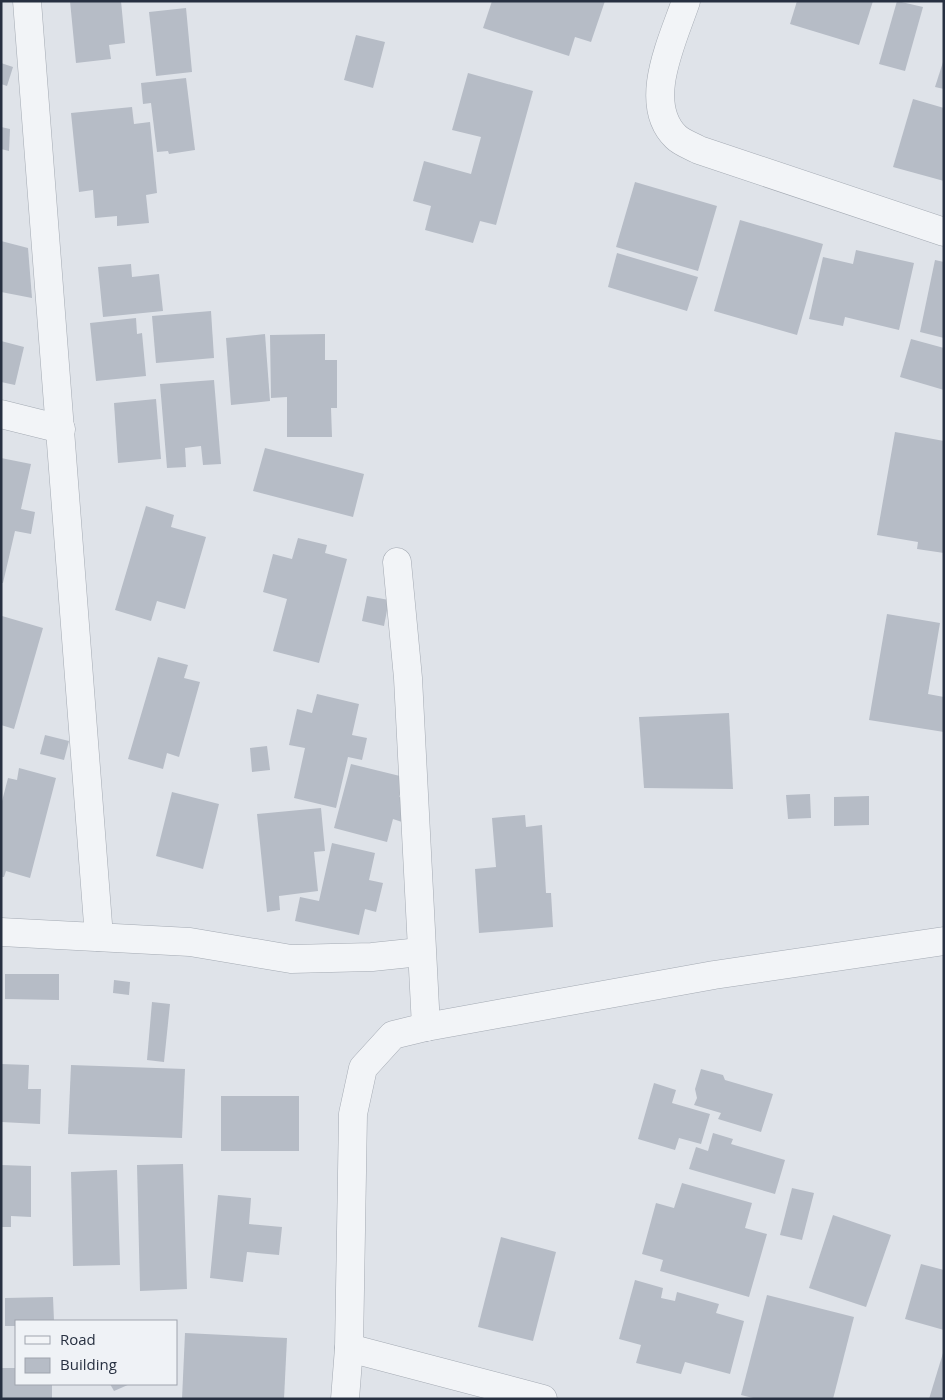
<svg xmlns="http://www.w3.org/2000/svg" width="945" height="1400" viewBox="0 0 945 1400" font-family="'Open Sans',sans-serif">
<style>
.building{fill:#b6bcc6}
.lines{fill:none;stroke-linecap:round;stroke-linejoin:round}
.minor-casing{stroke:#a4aab3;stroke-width:29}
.minor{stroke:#f2f4f7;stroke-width:28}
</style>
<rect width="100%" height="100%" fill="#dfe3e9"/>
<!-- building -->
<g class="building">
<path d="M70 1H121L125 43 109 45 111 59 76 63Z"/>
<path d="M492 1H605L591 42 575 37 569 56 483 28Z"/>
<path d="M797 1H873L859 45 790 24Z"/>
<path d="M897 1 923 7 905 71 879 64Z"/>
<path d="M186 8 192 72 156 76 149 12Z"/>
<path d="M356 35 385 42 373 88 344 80Z"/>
<path d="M943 62H944V89L935 87Z"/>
<path d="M1 63 13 67 7 86 1 84Z"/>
<path d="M468 73 533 91 496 225 480 221 473 243 425 230 431 206 413 201 424 161 471 174 481 137 452 130Z"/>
<path d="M186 78 195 150 169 154 168 151 157 152 151 103 143 104 141 83Z"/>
<path d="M913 99 944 108V181L893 167Z"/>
<path d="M132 107 134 124 150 122 157 193 146 195 149 223 117 226V216L95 218 93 190 79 192 71 113Z"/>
<path d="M1 127 10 129 9 151 1 149Z"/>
<path d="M635 182 717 206 698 271 616 247Z"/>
<path d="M740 220 823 244 797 335 714 311Z"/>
<path d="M1 241 28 248 32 298 1 292Z"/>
<path d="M856 250 914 263 899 330 845 317 843 326 809 319 823 257 853 264Z"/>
<path d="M617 253 698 277 687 311 608 287Z"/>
<path d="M935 260 944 262V338L920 332Z"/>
<path d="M131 264 132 277 159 274 163 311 103 317 98 267Z"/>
<path d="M211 311 214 358 156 363 152 316Z"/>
<path d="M136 318 137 334 142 333 146 376 96 381 90 323Z"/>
<path d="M265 334 270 401 231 405 226 338Z"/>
<path d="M325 334V360H337V408H331L332 437H287V397L271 398 270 335Z"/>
<path d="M911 339 944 348V390L900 377Z"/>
<path d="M1 341 24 347 15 385 1 382Z"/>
<path d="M214 380 221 464 203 465 201 446 185 448 186 467 167 468 160 384Z"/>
<path d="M156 399 161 459 118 463 114 403Z"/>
<path d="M895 432 944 441V553L917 549 918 542 877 535Z"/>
<path d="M265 448 364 474 353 517 253 491Z"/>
<path d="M1 458 31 464 21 509 35 512 31 534 15 531 3 583H1Z"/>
<path d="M146 506 174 515 171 527 206 537 185 609 157 601 151 621 115 610Z"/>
<path d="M298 538 327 545 325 553 347 559 319 663 273 651 287 599 263 592 273 554 292 559Z"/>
<path d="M367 596 389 600 384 626 362 621Z"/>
<path d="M887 614 940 623 928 694 944 697V732L869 720Z"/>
<path d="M2 616 43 628 14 729 1 725Z"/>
<path d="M158 657 188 665 184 678 200 682 179 757 167 753 163 769 128 759Z"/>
<path d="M317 694 359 704 352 735 367 738 362 760 348 757 336 808 294 798 305 748 289 745 297 709 312 713Z"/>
<path d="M729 713 733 789 644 788 639 717Z"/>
<path d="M45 735 69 741 64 760 40 754Z"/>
<path d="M267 746 270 770 252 772 250 748Z"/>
<path d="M351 764 404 777 399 797 408 799 402 822 393 819 387 842 334 828Z"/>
<path d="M19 768 56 778 30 878 6 871 4 877H1V805L8 778 17 780Z"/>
<path d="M172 792 219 804 203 869 156 856Z"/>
<path d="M810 794 811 818 788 819 786 795Z"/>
<path d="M869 796V825L834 826V797Z"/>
<path d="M321 808 325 851 314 852 318 891 279 896 280 910 267 912 257 814Z"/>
<path d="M525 815 526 827 542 825 546 893H551L553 927 479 933 475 869 496 867 492 818Z"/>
<path d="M332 843 375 853 369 880 383 883 376 912 365 909 359 935 295 921 300 897 319 901Z"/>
<path d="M5 974H59V1000L5 999Z"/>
<path d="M114 980 130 982 129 995 113 993Z"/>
<path d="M152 1002 170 1004 164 1062 147 1060Z"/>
<path d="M1 1064 29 1065 28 1089H41L40 1124 1 1122Z"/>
<path d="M71 1065 185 1069 182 1138 68 1134Z"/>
<path d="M701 1069 723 1075 725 1080 773 1094 761 1132 718 1119 721 1113 694 1105 697 1098 695 1089Z"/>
<path d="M654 1083 676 1090 672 1103 710 1114 701 1144 679 1138 675 1150 638 1139Z"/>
<rect x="221" y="1096" width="78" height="55"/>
<path d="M713 1133 733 1139 731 1144 785 1160 775 1194 689 1169 696 1147 708 1151Z"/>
<path d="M183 1164 187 1289 140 1291 137 1165Z"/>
<path d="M1 1165 31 1166V1217L11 1216V1227H1Z"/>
<path d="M117 1170 120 1265 73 1266 71 1172Z"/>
<path d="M682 1183 752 1203 745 1228 767 1234 749 1297 660 1271 663 1260 642 1254 656 1203 674 1208Z"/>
<path d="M792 1188 814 1193 802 1240 780 1235Z"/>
<path d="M218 1195 251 1198 249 1224 282 1227 279 1255 247 1252 243 1282 210 1278Z"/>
<path d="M833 1215 891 1235 866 1307 809 1288Z"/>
<path d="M501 1237 556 1252 533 1341 478 1327Z"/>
<path d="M921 1264 944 1270V1330L905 1319Z"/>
<path d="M635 1280 663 1288 661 1298 675 1301 677 1292 719 1304 716 1313 744 1321 730 1374 685 1362 681 1374 636 1363 641 1345 619 1339Z"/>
<path d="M767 1295 854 1317 833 1399H757L741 1395Z"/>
<path d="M53 1297 54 1321H16V1326H5V1298Z"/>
<path d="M185 1333 287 1338 284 1399H182Z"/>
<path d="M943 1353 944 1399H929Z"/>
<path d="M1 1368H16V1384H52V1399H1Z"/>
<path d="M110 1384H130L114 1391Z"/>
</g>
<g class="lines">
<defs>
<g id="minor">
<path d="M27 1 99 937"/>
<path d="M686 1C673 40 641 103 676 137 682 143 692 146 699 150L944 232"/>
<path d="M1 414 61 429"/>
<path d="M397 562 408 678 426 1027"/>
<path d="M1 932 190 942 291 959 372 957 420 952"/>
<path d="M349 1348 543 1399"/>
<path d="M345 1399 349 1348 353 1114 363 1068 393 1035 426 1027 714 975 944 941"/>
</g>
</defs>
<!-- minor casing -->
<use href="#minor" class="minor-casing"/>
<!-- minor -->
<use href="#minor" class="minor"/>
</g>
<!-- border -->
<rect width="945" height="1400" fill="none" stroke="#273041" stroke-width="5"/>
<!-- legend -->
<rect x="15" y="1320" width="162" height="65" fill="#eff2f6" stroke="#9fa4ae"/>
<rect x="25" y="1336" width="25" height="8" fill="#f2f4f7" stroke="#9fa4ae"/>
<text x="60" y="1345" font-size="15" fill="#273041">Road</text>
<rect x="25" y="1358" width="25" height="15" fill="#b6bcc6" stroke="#9fa4ae"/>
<text x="60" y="1370" font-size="15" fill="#273041">Building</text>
</svg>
